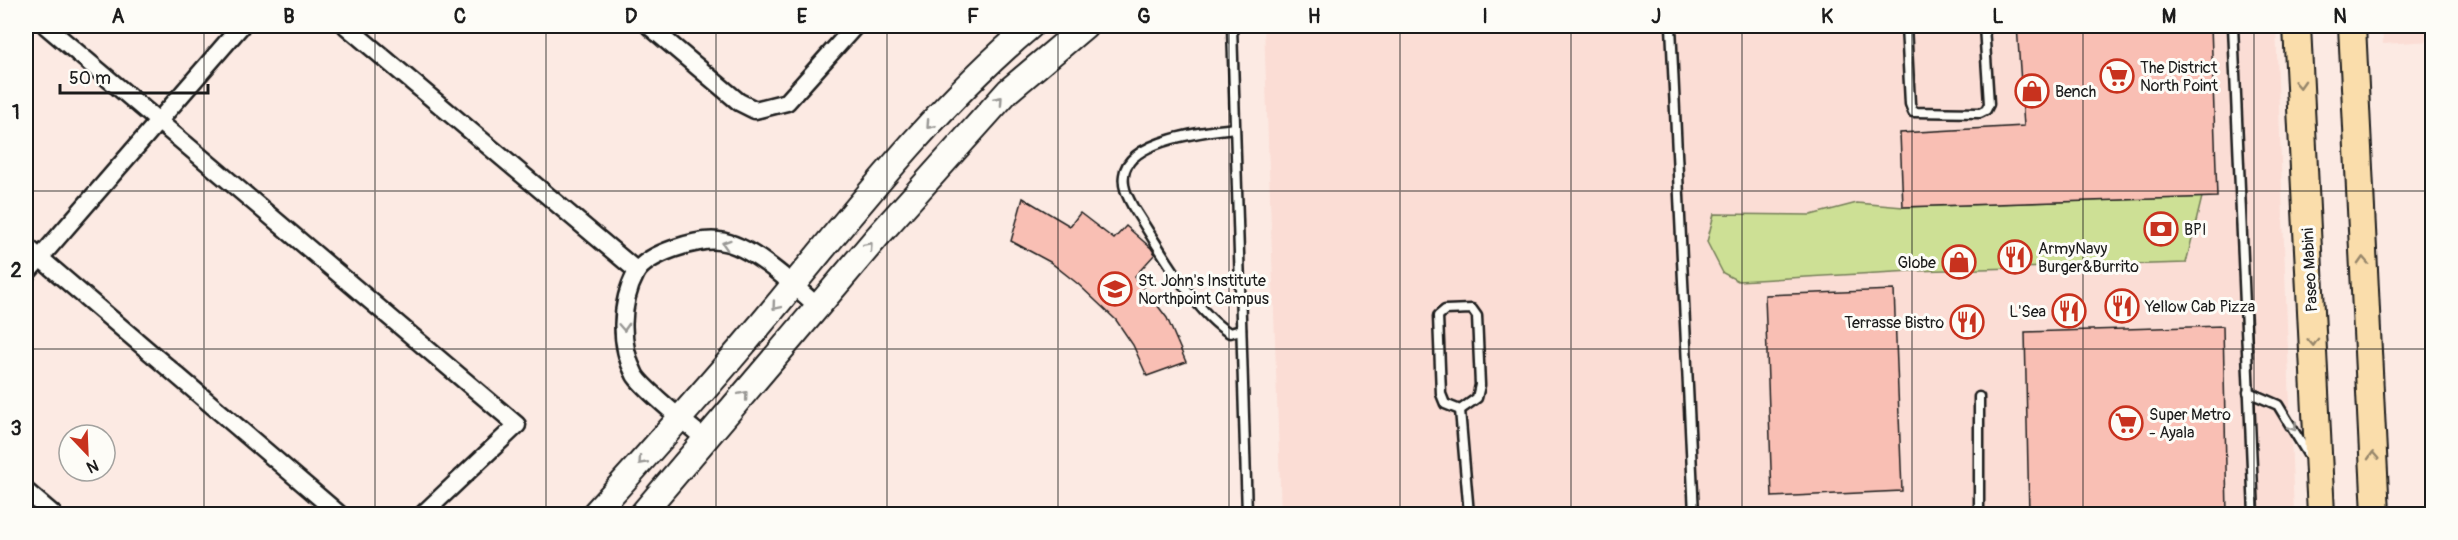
<svg xmlns="http://www.w3.org/2000/svg" width="2458" height="540" viewBox="0 0 2458 540" font-family="Pangolin,sans-serif">
<style>
.built{fill:#fbddd5}
.green{fill:#cde095;stroke:#747e58;stroke-width:1.5}
.building{fill:#f9bfb4;stroke:#1c1c1c;stroke-width:1.5}
.lines{fill:none;stroke-linecap:round;stroke-linejoin:round}
.lane-casing{stroke:#1c1c1c;stroke-width:13}
.street-casing{stroke:#1c1c1c;stroke-width:21}
.secondary-casing{stroke:#1c1c1c;stroke-width:28}
.primary-casing{stroke:#1c1c1c;stroke-width:30}
.lane{stroke:#fdfcf7;stroke-width:8}
.street{stroke:#fdfcf7;stroke-width:16}
.secondary{stroke:#fdfcf7;stroke-width:24}
.primary{stroke:#faddab;stroke-width:26}
.oneway{stroke:#96866b}
.oneway2{stroke:#989794}
.grid{fill:none;stroke:#1c1c1c;stroke-width:1.5;stroke-opacity:0.55}
.labels{text-anchor:middle;stroke-width:6;stroke-linejoin:round;paint-order:stroke}
.poi-label{font-size:16px;fill:#1c1c1c;stroke:#fdfcf7;text-anchor:start}
.street-label{font-size:16px;fill:#1c1c1c;stroke:#fdfcf7}
.neatline{fill:none;stroke:#1c1c1c;stroke-width:2}
.grid-label{font-size:20px;text-anchor:middle;font-weight:bold;fill:#1c1c1c}
</style>
<rect width="100%" height="100%" fill="#fceae3"/>
<filter id="ink" filterUnits="userSpaceOnUse"><feTurbulence type="fractalNoise" baseFrequency=".0167" numOctaves="2"/><feDisplacementMap in="SourceGraphic" scale="12" xChannelSelector="R" yChannelSelector="G"/><feConvolveMatrix kernelMatrix="1 2 1 2 8 2 1 2 1" color-interpolation-filters="sRGB"/></filter>
<g filter="url(#ink)">
<!-- built -->
<g class="built">
<path d="M1264 26H2276L2294 514H1281Z"/>
<path d="M2382 26H2432V41L2383 44Z"/>
</g>
<!-- green -->
<path class="green" d="M2202 197 2186 263 1912 271 1738 281 1723 273 1707 242 1714 214 1811 215 1857 203 1903 207Z"/>
<!-- building -->
<g class="building">
<path d="M2017 26H2211L2217 197 1903 207 1900 133 2024 126Z"/>
<path d="M1023 198 1070 226 1080 213 1114 239 1126 226 1151 248 1155 254 1135 276 1167 318 1186 362 1147 376 1133 345 1116 320 1078 284 1050 262 1011 241Z"/>
<path d="M1894 290 1902 491 1772 497 1765 295Z"/>
<path d="M2223 326 2227 514H2029L2025 332Z"/>
</g>
<g class="lines">
<defs>
<g id="lane">
<path d="M1232 26 1247 514"/>
<path d="M1671 26 1694 514"/>
<path d="M1906 26 1910 104 1913 112 1980 113 1986 110 1989 104 1984 26"/>
<path d="M2233 26 2254 514"/>
<path d="M1235 128C1207 131 1128 140 1124 175 1122 187 1128 197 1133 207 1156 242 1195 314 1230 333L1241 330"/>
<path d="M1472 309 1477 316 1480 385 1477 398 1460 410 1445 404 1441 394 1438 316 1445 310Z"/>
<path d="M2248 392 2278 405 2309 456"/>
<path d="M1979 397V514"/>
<path d="M1460 410 1469 514"/>
</g>
<g id="street">
<path d="M46 26 517 425 423 514"/>
<path d="M346 26 637 271"/>
<path d="M649 26 739 102 755 110 787 102 855 26"/>
<path d="M26 246 339 514"/>
<path d="M26 274 241 26"/>
<path d="M706 440C692 428 642 388 635 375 619 345 620 303 636 273 646 254 698 238 719 241 750 244 794 285 817 306"/>
<path d="M26 491 53 514"/>
</g>
<g id="secondary">
<path d="M594 514C662 439 730 363 794 284 868 194 942 101 1031 26"/>
<path d="M642 514 877 237 1008 91 1085 26"/>
</g>
<g id="primary">
<path d="M2297 26 2321 514"/>
<path d="M2352 26 2376 514"/>
</g>
</defs>
<!-- lane casing -->
<use href="#lane" class="lane-casing"/>
<!-- street casing -->
<use href="#street" class="street-casing"/>
<!-- secondary casing -->
<use href="#secondary" class="secondary-casing"/>
<!-- primary casing -->
<use href="#primary" class="primary-casing"/>
<!-- lane -->
<use href="#lane" class="lane"/>
<!-- street -->
<use href="#street" class="street"/>
<!-- secondary -->
<use href="#secondary" class="secondary"/>
<!-- primary -->
<use href="#primary" class="primary"/>
</g>
<!-- one-way arrows -->
<defs><path id="oneway-chevron" d="M-2-3.5L2.5 0L-2 3.5" fill="none" stroke-width="1.6" stroke-linecap="round" stroke-linejoin="round" transform="scale(1.5)"/></defs>
<g class="oneway">
<use href="#oneway-chevron" transform="translate(2300 84) rotate(87)"/>
<use href="#oneway-chevron" transform="translate(2363 261) rotate(-93)"/>
<use href="#oneway-chevron" transform="translate(2313 342) rotate(87)"/>
<use href="#oneway-chevron" transform="translate(2373 456) rotate(-93)"/>
</g>
<g class="oneway2">
<use href="#oneway-chevron" transform="translate(999 100) rotate(-48)"/>
<use href="#oneway-chevron" transform="translate(930 125) rotate(132)"/>
<use href="#oneway-chevron" transform="translate(726 244) rotate(-162)"/>
<use href="#oneway-chevron" transform="translate(869 246) rotate(-49)"/>
<use href="#oneway-chevron" transform="translate(776 306) rotate(130)"/>
<use href="#oneway-chevron" transform="translate(624 327) rotate(87)"/>
<use href="#oneway-chevron" transform="translate(744 395) rotate(-50)"/>
<use href="#oneway-chevron" transform="translate(2293 427) rotate(57)"/>
<use href="#oneway-chevron" transform="translate(642 461) rotate(132)"/>
</g>
</g>
<!-- grid -->
<path class="grid" d="M204 26V514M375 26V514M546 26V514M716 26V514M887 26V514M1058 26V514M1229 26V514M1400 26V514M1571 26V514M1742 26V514M1912 26V514M2083 26V514M2254 26V514M26 191H2432M26 349H2432"/>
<!-- icons -->
<defs>
<symbol id="supermarket-ring" viewBox="-11 -11 22 22"><circle r="9.5" fill="#fdfcf7" stroke="#c8321e" stroke-width="1.5"/><path d="M-6-5.5h2.5l.6 2H6L4.5 2H-2.5L-4.4-4H-6ZM-1.5 3.2a1.3 1.3 0 1 0 .1 0ZM3 3.2a1.3 1.3 0 1 0 .1 0Z" fill="#c8321e"/></symbol>
<symbol id="shop-ring" viewBox="-11 -11 22 22"><circle r="9.5" fill="#fdfcf7" stroke="#c8321e" stroke-width="1.5"/><path d="M-5-2.5h2.3a2.7 3.5 0 0 1 5.4 0H5L5.5 6h-11ZM-1.5-2.5h3a1.5 2.3 0 0 0-3 0Z" fill="#c8321e"/></symbol>
<symbol id="bank-ring" viewBox="-11 -11 22 22"><circle r="9.5" fill="#fdfcf7" stroke="#c8321e" stroke-width="1.5"/><path d="M-6-4H6V4H-6ZM0-2.3a2.3 2.3 0 1 0 0 4.6a2.3 2.3 0 1 0 0-4.6Z" fill="#c8321e"/></symbol>
<symbol id="restaurant-ring" viewBox="-11 -11 22 22"><circle r="9.5" fill="#fdfcf7" stroke="#c8321e" stroke-width="1.5"/><path d="M-5-6h1v4h1v-4h1v4h1v-4h1v5L-1.5 .5V6h-2V.5L-5-1ZM5-6V6H3V1.5H1.5Q1.5-4 5-6Z" fill="#c8321e"/></symbol>
<symbol id="school-ring" viewBox="-11 -11 22 22"><circle r="9.5" fill="#fdfcf7" stroke="#c8321e" stroke-width="1.5"/><path d="M0-5L7-2L0 1L-7-2ZM-4 1L0 2.5L4 1V4Q0 6-4 4Z" fill="#c8321e"/></symbol>
</defs>
<g fill-rule="evenodd">
<use href="#supermarket-ring" x="2098" y="57" width="38" height="38"/>
<use href="#shop-ring" x="2013" y="72" width="38" height="38"/>
<use href="#bank-ring" x="2142" y="210" width="38" height="38"/>
<use href="#restaurant-ring" x="1996" y="238" width="38" height="38"/>
<use href="#shop-ring" x="1940" y="243" width="38" height="38"/>
<use href="#school-ring" x="1096" y="270" width="38" height="38"/>
<use href="#restaurant-ring" x="2103" y="287" width="38" height="38"/>
<use href="#restaurant-ring" x="2050" y="292" width="38" height="38"/>
<use href="#restaurant-ring" x="1948" y="303" width="38" height="38"/>
<use href="#supermarket-ring" x="2107" y="404" width="38" height="38"/>
</g>
<g class="labels">
<!-- poi labels -->
<g class="poi-label">
<text x="2140" y="73">The District<tspan x="2140" dy="18">North Point</tspan></text>
<text x="2055" y="97">Bench</text>
<text x="2184" y="235">BPI</text>
<text x="2038" y="254">ArmyNavy<tspan x="2038" dy="18">Burger&amp;Burrito</tspan></text>
<text x="1936" y="268" text-anchor="end">Globe</text>
<text x="1138" y="286">St. John's Institute<tspan x="1138" dy="18">Northpoint Campus</tspan></text>
<text x="2145" y="312">Yellow Cab Pizza</text>
<text x="2046" y="317" text-anchor="end">L'Sea</text>
<text x="1944" y="328" text-anchor="end">Terrasse Bistro</text>
<text x="2149" y="420">Super Metro<tspan x="2149" dy="18">- Ayala</tspan></text>
</g>
<!-- street labels -->
<g class="street-label">
<text transform="translate(2309 270) rotate(-93)" y="6">Paseo Mabini</text>
</g>
</g>
<!-- margin -->
<rect width="2458" height="540" fill="none" stroke="#fdfcf7" stroke-width="66"/>
<!-- north arrow -->
<g transform="translate(87 453) rotate(157)"><circle r="28" fill="#fdfcf7" stroke="#a3a29f" stroke-width="1.5"/>
<path d="M0-4.5L10 22L0 15L-10 22Z" fill="#c8321e"/>
<text y="-9" font-size="16" font-weight="bold" text-anchor="middle" fill="#1c1c1c">N</text>
</g>
<!-- scale -->
<path d="M60 84v9h148v-9" fill="none" stroke="#1c1c1c" stroke-width="3"/>
<text x="69" y="84" font-size="18" fill="#1c1c1c" stroke="#fdfcf7" stroke-width="4.5" paint-order="stroke">50 m</text>
<rect x="33" y="33" width="2392" height="474" class="neatline"/>
<g class="grid-label">
<text x="118" y="23">A</text>
<text x="289" y="23">B</text>
<text x="460" y="23">C</text>
<text x="631" y="23">D</text>
<text x="802" y="23">E</text>
<text x="973" y="23">F</text>
<text x="1144" y="23">G</text>
<text x="1314" y="23">H</text>
<text x="1485" y="23">I</text>
<text x="1656" y="23">J</text>
<text x="1827" y="23">K</text>
<text x="1998" y="23">L</text>
<text x="2169" y="23">M</text>
<text x="2340" y="23">N</text>
<text x="16" y="119">1</text>
<text x="16" y="277">2</text>
<text x="16" y="435">3</text>
</g>
</svg>
